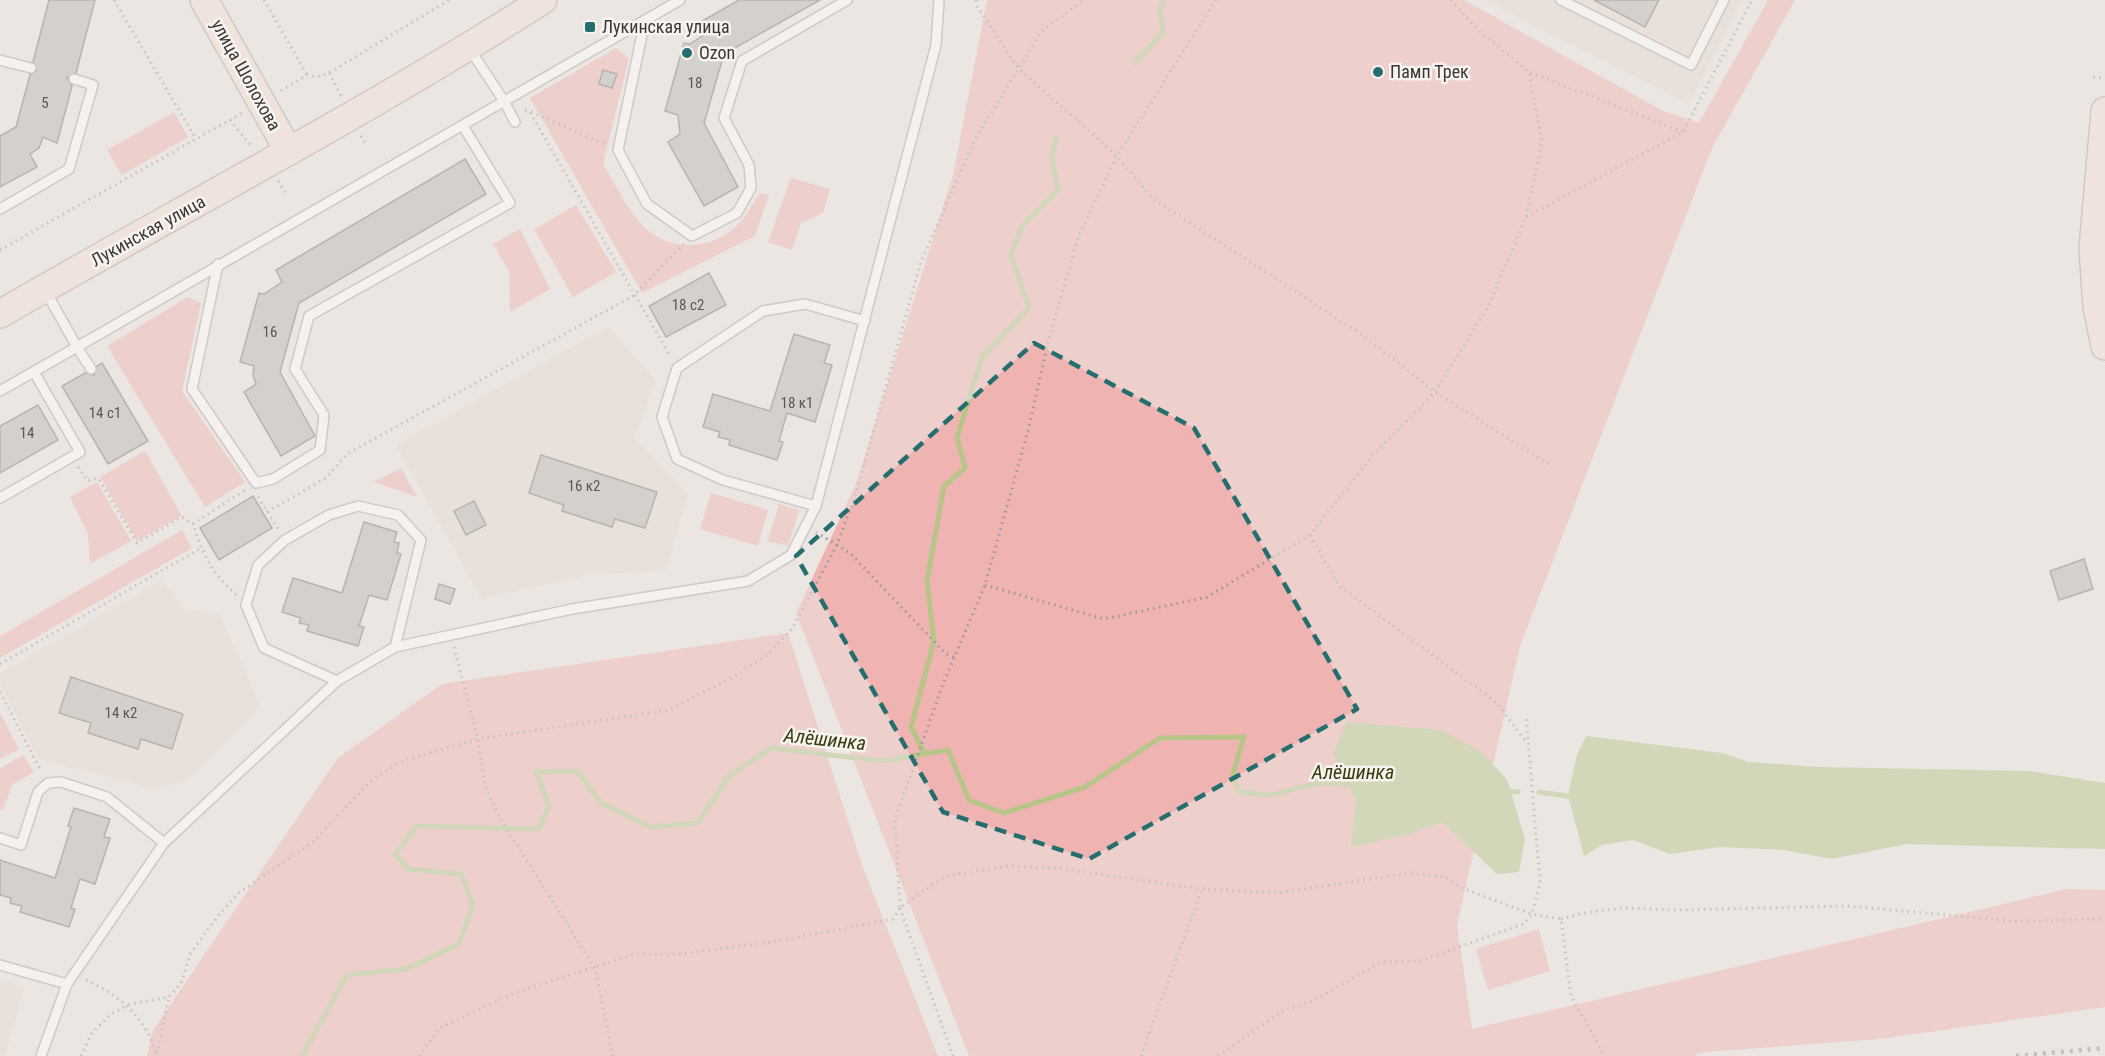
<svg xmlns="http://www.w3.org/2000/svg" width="2105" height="1056" viewBox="0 0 2105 1056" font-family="'Roboto Condensed',sans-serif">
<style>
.built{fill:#e4dacf}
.green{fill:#efb3b2}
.water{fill:#b7c588}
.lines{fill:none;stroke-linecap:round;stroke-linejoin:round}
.stream{stroke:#b7c588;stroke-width:5}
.building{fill:#b9b8b2;stroke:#797772;stroke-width:1.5}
.lane-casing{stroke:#ada8a4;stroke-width:12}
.secondary-casing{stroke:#ada8a4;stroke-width:30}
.path{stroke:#9d9995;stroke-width:3;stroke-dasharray:1.5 4.5;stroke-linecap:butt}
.lane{stroke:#fff;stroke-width:9}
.secondary{stroke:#f5e0d8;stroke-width:27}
.rail{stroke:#94908d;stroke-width:4.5;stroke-dasharray:3 6;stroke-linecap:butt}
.marked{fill:none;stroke:#246f6e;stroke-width:4.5;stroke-dasharray:12 8;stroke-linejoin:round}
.poi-dot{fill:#246f6e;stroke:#f8f3ee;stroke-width:2}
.labels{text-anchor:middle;stroke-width:5;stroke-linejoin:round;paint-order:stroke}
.number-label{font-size:15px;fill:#5a5855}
.poi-label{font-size:18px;fill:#3a3836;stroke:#f8f3ee;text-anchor:start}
.street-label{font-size:18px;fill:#3a3836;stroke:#f8f3ee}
.water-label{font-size:20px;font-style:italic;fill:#353d0f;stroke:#f8f3ee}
</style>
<rect width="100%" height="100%" fill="#ebe6e1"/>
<!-- built -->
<g class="built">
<path d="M1485 0H1742L1689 104Z"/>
<path d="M608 327 656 380 634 439 688 494 666 570 586 575 482 599 396 445Z"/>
<path d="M162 580 184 609 220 615 261 706 187 780 153 789 39 759 0 684V673Z"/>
<path d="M0 980 24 987 5 1056H0Z"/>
</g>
<!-- green -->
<g class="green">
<path d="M987 0H1464L1663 111 1699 123 1768 0H1795L1712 148 1520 646 1457 925 1472 1029 2067 889 2105 890V1007L1880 1039 1704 1052 1692 1056H969L796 613 856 484 953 175Z"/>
<path d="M616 48 629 58 603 164C615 183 627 210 643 226 668 251 705 251 732 230 743 222 752 204 760 193L769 195 755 236 642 293 530 98Z"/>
<path d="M174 112 188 137 122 175 107 150Z"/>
<path d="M791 178 830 189 823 213 801 223 792 250 768 242Z"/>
<path d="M576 205 616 272 573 297 534 229Z"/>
<path d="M520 229 550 289 510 312 509 271 493 244Z"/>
<path d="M188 297 201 303 182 391 245 482 205 507 107 346Z"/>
<path d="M145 451 182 516 137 541 100 477Z"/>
<path d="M401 468 417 497 374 482Z"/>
<path d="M97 482 131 541 90 564 88 534 70 497Z"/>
<path d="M711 493 768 510 758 546 700 529Z"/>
<path d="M779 504 799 510 788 546 768 541Z"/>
<path d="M182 530 192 548 0 658V636Z"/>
<path d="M788 633 863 868 938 1056H147L152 1032 337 759 442 684Z"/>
<path d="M0 713 19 749 0 759Z"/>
<path d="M23 755 34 772 12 785 3 810 0 809V769Z"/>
<path d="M1539 929 1550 971 1488 990 1476 949Z"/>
</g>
<!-- water -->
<g class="water">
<path d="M1347 722 1440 730 1480 751 1507 779 1525 839 1519 872 1497 874 1442 822 1414 833 1351 847 1356 800 1333 754Z"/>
<path d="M1586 736 1722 753 1749 762 1820 767 2028 771 2105 783V849L1907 844 1832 859 1783 850 1720 847 1670 854 1633 840 1602 845 1584 856 1568 795 1577 755Z"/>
</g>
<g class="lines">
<!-- stream -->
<g class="stream">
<path d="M1135 63 1163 32 1160 7 1164 0"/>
<path d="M924 752 911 727 934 641 927 581 944 486 965 468 957 438 982 357 1029 308 1011 254 1023 225 1058 190 1052 158 1056 137"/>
<path d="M1505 791 1518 792"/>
<path d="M1539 792 1574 797"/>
<path d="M302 1056 347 975 406 969 459 944 473 905 461 874 408 869 395 854 417 826 539 829 549 805 536 772 577 771 601 803 651 827 697 823 729 776 771 748 882 761 948 750 969 800 1004 813 1085 787 1160 738 1244 737 1233 774 1239 792 1271 795 1318 783 1355 785"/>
</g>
</g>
<!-- building -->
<g class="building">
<path d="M49 0H95L76 73 67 78 72 86 57 143 43 137 39 148 30 154 37 167 0 187V136L16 127 30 75 37 70 33 62Z"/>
<path d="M739 0H820L724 54 704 123 738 187 704 206 668 142 680 134 678 115 665 111 684 43 690 44 708 32 702 21Z"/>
<path d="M1594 0H1659L1645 27Z"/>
<path d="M603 70 617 74 612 88 599 84Z"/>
<path d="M465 159 486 194 299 303 280 372 315 436 281 456 244 392 256 384 253 375 254 366 240 362 259 293 264 294 282 282 276 270Z"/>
<path d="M709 273 726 305 666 337 649 306Z"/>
<path d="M794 334 830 345 824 363 832 365 815 422 787 413 779 441 783 442 777 460 729 445 730 440 718 437 720 432 703 427 713 394 770 411Z"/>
<path d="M102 363 148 441 108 464 62 386 85 373 94 375 97 366Z"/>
<path d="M38 405 58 440 0 473V426Z"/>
<path d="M541 455 657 492 645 528 615 519 612 527 562 511 564 505 529 493Z"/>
<path d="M253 496 272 528 219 560 200 528Z"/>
<path d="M474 501 486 525 466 535 454 511Z"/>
<path d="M364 522 397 532 394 542 399 543 397 553 401 554 387 600 369 595 359 626 364 627 358 646 307 631 309 625 299 623 301 618 282 612 293 578 342 593Z"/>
<path d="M2084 559 2093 589 2059 600 2050 571Z"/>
<path d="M439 584 455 589 450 604 435 599Z"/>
<path d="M71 677 183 714 172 749 141 739 138 749 88 733 91 723 59 713Z"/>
<path d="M74 808 110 819 104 837 110 838 95 884 80 879 71 908 75 909 69 927 20 912 22 906 10 903 11 898 0 895V860L55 878 71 827 68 826Z"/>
</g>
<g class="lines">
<defs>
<g id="lane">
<path d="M1561 0 1691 65 1724 0"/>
<path d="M645 20 618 150 647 204 692 236 737 213 751 188 749 165 724 118 742 61 847 0"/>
<path d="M469 48 504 101 515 122"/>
<path d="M0 60 31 68"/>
<path d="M0 209 69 169 93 85 74 79"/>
<path d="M218 264 192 389 256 483 273 479 320 450 324 415 295 369 309 316 510 203 463 126"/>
<path d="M91 369 77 347 680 0"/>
<path d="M0 391 77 347 45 290"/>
<path d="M0 498 80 452 34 372"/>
<path d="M816 506 723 480 677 459 662 417 677 368 763 311 805 304 865 321"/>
<path d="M337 681 264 648 246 605 258 565 285 540 329 515 358 506 398 515 421 540 395 647"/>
<path d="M0 838 21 845 38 792 48 783 61 782 107 797 164 843"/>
<path d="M0 965 67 984 164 843 337 681 395 647 572 609 748 581 791 555 816 506 936 45 939 0"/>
<path d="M41 1056 67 984"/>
</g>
<g id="secondary">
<path d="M204 0 288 150"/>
<path d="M2105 111 2093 249 2097 306 2105 346"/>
<path d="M0 314C181 209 367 113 543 0"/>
</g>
</defs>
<!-- lane casing -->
<use href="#lane" class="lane-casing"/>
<!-- secondary casing -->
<use href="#secondary" class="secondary-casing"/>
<!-- path -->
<g class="path">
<path d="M114 0 196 139"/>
<path d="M264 0 307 75"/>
<path d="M976 0 977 6 1019 69 1117 156 1152 198 1364 336 1435 392 1550 465"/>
<path d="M1216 0 1117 156 1079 235 1049 338 1028 431 985 585 943 684 895 819 900 908 945 876 1008 866 1057 868 1202 889 1277 893 1411 873 1446 877 1459 887 1532 914 1561 919 1571 996 1605 1056"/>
<path d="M1451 0 1478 30 1529 72 1683 132"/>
<path d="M329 73 342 98"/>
<path d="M2093 77 2105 78"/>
<path d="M281 91 307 75 318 77 329 73 449 0"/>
<path d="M525 110 530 112 670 356"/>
<path d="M531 112 605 144"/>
<path d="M230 120 252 147"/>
<path d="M361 136 366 145"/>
<path d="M278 181 285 192"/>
<path d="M1526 217 1683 132 1752 0"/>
<path d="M0 250 242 113"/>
<path d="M78 467 88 481 98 478 137 543 182 517 193 524"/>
<path d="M258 497 278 529"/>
<path d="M267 512 326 478 347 454 633 296 684 244"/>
<path d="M816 532 851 554 945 653 955 658"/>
<path d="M1310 535 1338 585 1497 703 1526 742"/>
<path d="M985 585 1104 619 1207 597 1310 535 1374 454 1435 392 1488 307 1526 217 1542 142 1529 72"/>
<path d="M236 595C212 572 203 556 193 524L245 490"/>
<path d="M454 647 478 739 485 786 499 817 595 968 613 1056"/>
<path d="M0 664 201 548"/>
<path d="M0 692 41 771"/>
<path d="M900 908 953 1056"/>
<path d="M1561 919 1589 912 1623 908 1678 910 1848 906 2013 921 2105 919"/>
<path d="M86 980C121 996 146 1018 157 1056"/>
<path d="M157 1054 169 997"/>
<path d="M81 1056 92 1033 111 1014 128 1005 169 997 181 983 191 953 217 917 240 892 313 842 369 783 382 773 406 760 478 739 669 710 735 676 768 654 792 629 837 545 855 496 921 262 975 139 1042 31 1084 0"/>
<path d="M419 1056 440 1028 519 991 636 954 671 955 773 942 893 919 900 908"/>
<path d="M1141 1056 1202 889"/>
<path d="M1218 1056 1284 1010 1313 1001 1381 962 1420 961 1523 924 1532 914 1540 883 1526 715"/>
</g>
<!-- lane -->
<use href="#lane" class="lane"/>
<!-- secondary -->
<use href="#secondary" class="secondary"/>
<!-- rail -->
<path class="rail" d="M2016 1056 2105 1048"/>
</g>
<!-- marked area -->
<path d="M0 0H2105V1056H0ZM1034 343 1194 428 1357 709 1089 859 943 812 796 556Z" fill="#ebe6e1" fill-opacity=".55" fill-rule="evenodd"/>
<path class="marked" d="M1034 343 1194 428 1357 709 1089 859 943 812 796 556Z"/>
<!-- markers -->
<g class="poi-dot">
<rect x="584" y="21" width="12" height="12" rx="3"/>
<circle cx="687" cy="53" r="6"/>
<circle cx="1378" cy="72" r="6"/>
</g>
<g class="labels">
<!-- number labels -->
<g class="number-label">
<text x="695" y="88">18</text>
<text x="45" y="108">5</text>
<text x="688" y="310">18 с2</text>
<text x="270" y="337">16</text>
<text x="797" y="408">18 к1</text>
<text x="105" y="418">14 c1</text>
<text x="27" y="438">14</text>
<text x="584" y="491">16 к2</text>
<text x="121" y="718">14 к2</text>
</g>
<!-- poi labels -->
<g class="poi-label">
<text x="602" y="33">Лукинская улица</text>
<text x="699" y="59">Ozon</text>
<text x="1390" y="78">Памп Трек</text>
</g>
<!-- street labels -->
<g class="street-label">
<text transform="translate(246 75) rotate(61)" y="6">улица Шолохова</text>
<text transform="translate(148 231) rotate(-29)" y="6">Лукинская улица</text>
</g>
<!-- water labels -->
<g class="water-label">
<text transform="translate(825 739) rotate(6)" y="7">Алёшинка</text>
<text x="1353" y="779">Алёшинка</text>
</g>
</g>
</svg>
